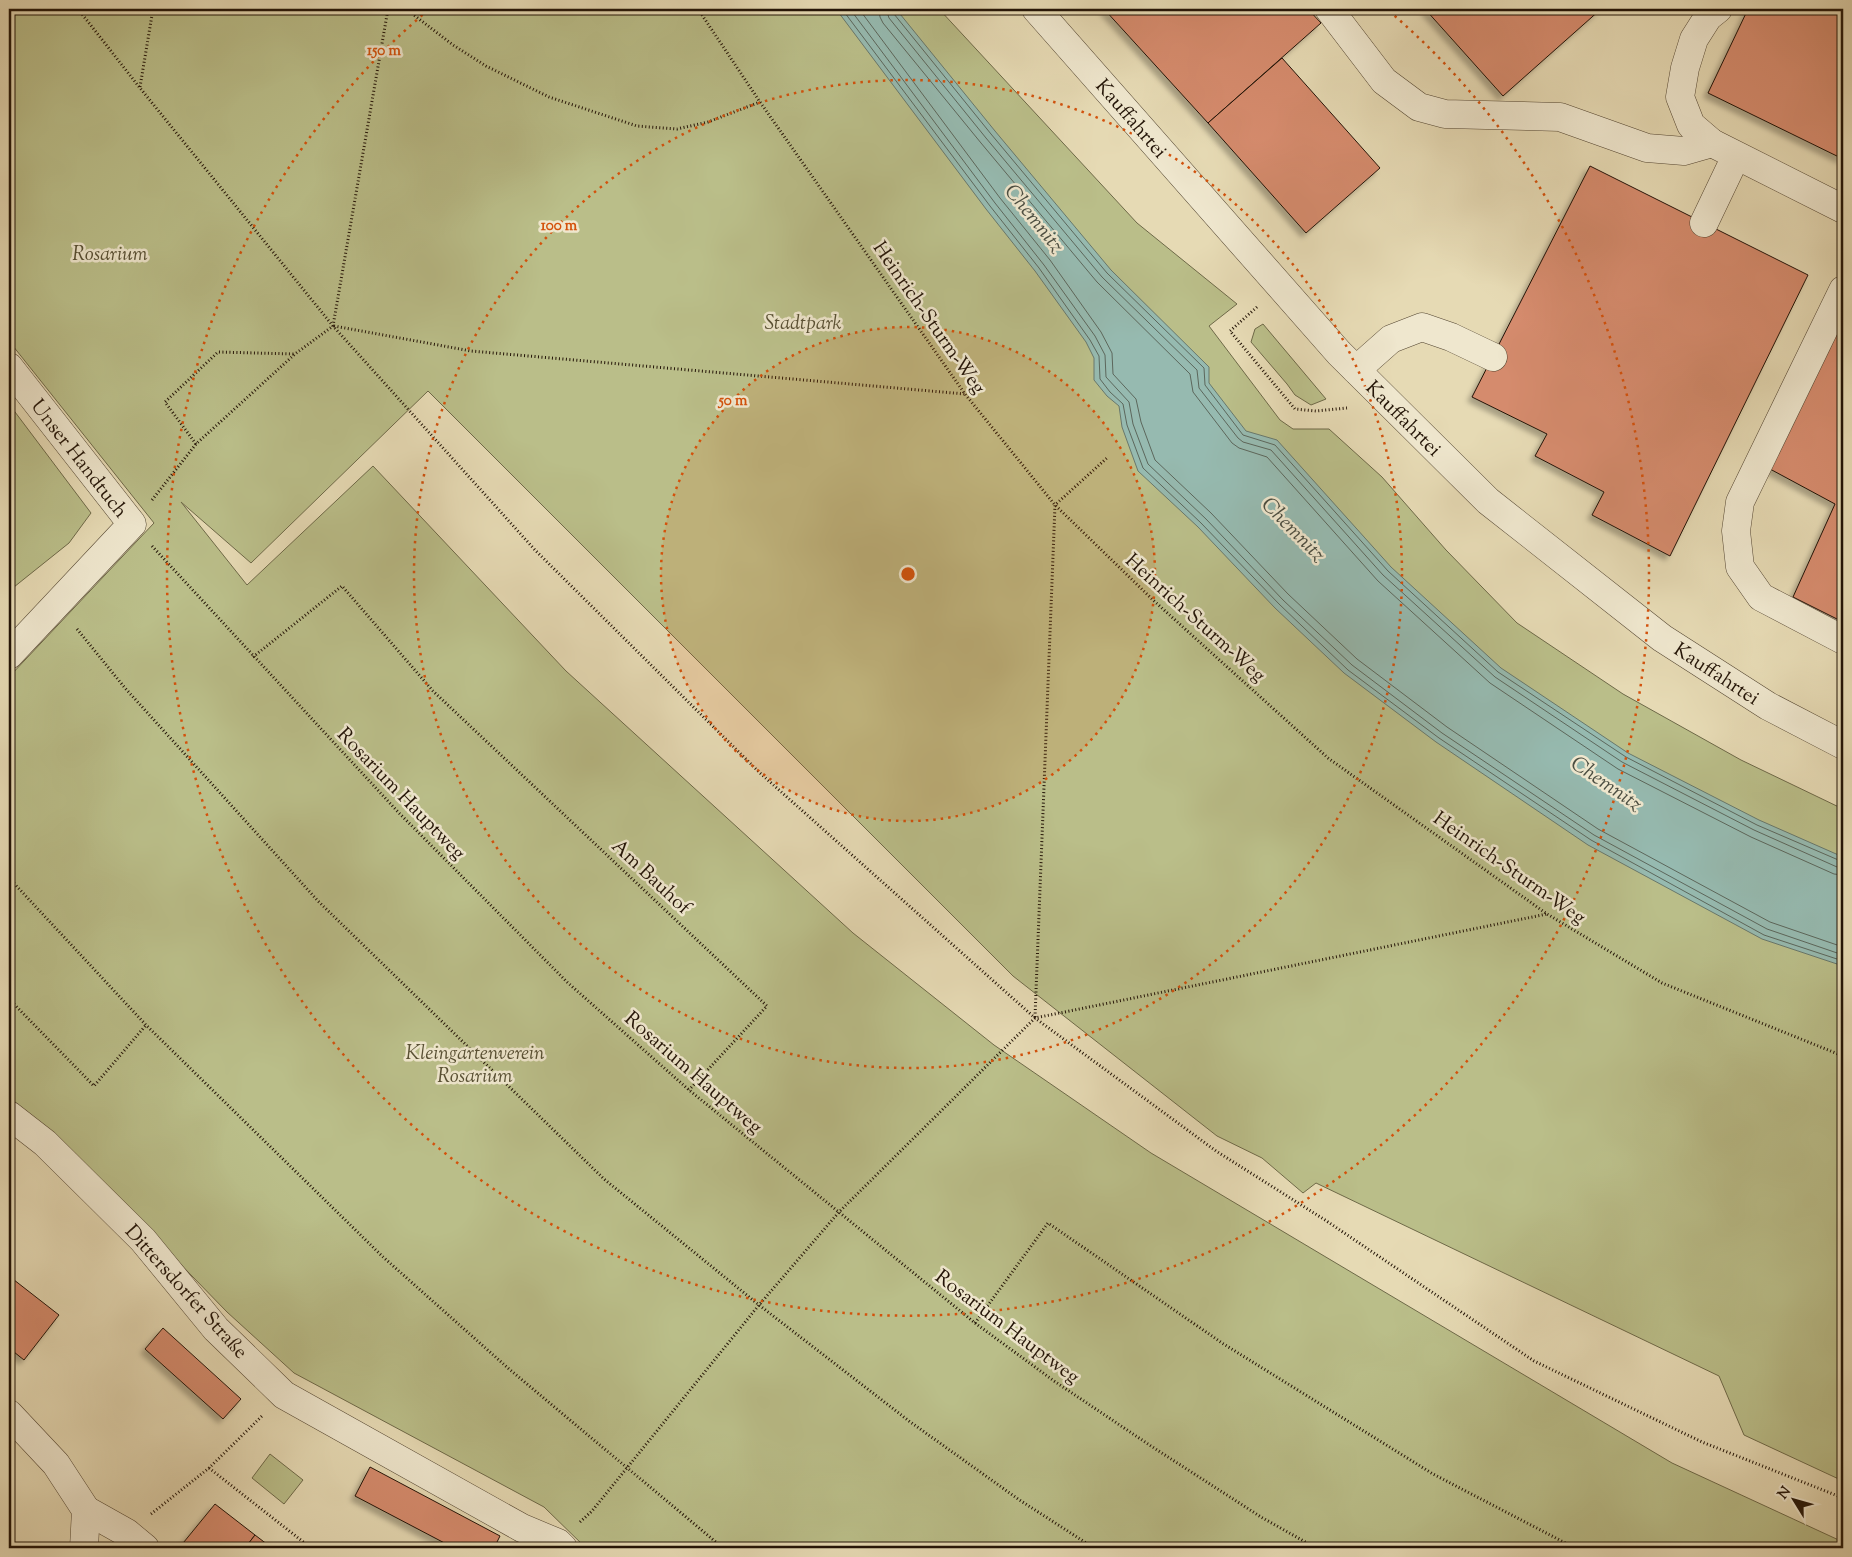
<svg xmlns="http://www.w3.org/2000/svg" width="1852" height="1557" viewBox="0 0 1852 1557" font-family="'Sorts Mill Goudy',serif">
<style>
.green{fill:#babe89;stroke:#6e6948}
.water{fill:#96bab0;stroke:#68786c}
.lines{fill:none;stroke-linecap:round;stroke-linejoin:round}
.shore{stroke:#5c675c;stroke-width:1}
.building{fill:#d58b6d;stroke:#231407;filter:url(#shadow)}
.minor-casing{stroke:#544632;stroke-width:29}
.path{stroke:#231407;stroke-width:3;stroke-dasharray:1 2.5;stroke-linecap:butt}
.minor{stroke:#efe7ce;stroke-width:28}
.ring{fill:none;stroke:#d4520c;stroke-width:2.5;stroke-dasharray:2.5 5}
.labels{text-anchor:middle;stroke-width:5;stroke-linejoin:round;paint-order:stroke}
.street-label{font-size:20px;fill:#231407;stroke:#efe7ce}
.park-label{font-size:20px;font-style:italic;fill:#585034;stroke:#efe7ce}
.water-label{font-size:21px;font-style:italic;fill:#4b4e42;stroke:#efe7ce}
.centre{fill:#d4520c;stroke:#efe7ce;stroke-width:2.5}
.ring-label{font-size:15px;text-anchor:middle;font-weight:bold;fill:#d4520c;stroke:#efe7ce;stroke-width:5;stroke-linejoin:round;paint-order:stroke}
</style>
<defs>
<filter id="shadow"><feDropShadow dx="-4.5" dy="4.5" stdDeviation="2.5" flood-color="#0004"/></filter>
</defs>
<rect width="100%" height="100%" fill="#e6dab4"/>
<filter id="stains"><feTurbulence type="fractalNoise" baseFrequency=".004" numOctaves="4"/><feColorMatrix values="0 0 0 0 .2 0 0 0 0 .09 0 0 0 0 .02 0 0 0 .5 -.17"/></filter>
<radialGradient id="worn" r=".72"><stop offset=".6" stop-color="#630" stop-opacity="0"/><stop offset="1" stop-color="#630" stop-opacity=".3"/></radialGradient>
<!-- green -->
<g class="green">
<path d="M9 9H939L1137 223 1237 304 1209 326 1280 420 1293 429H1329L1382 477 1446 550 1517 623 1623 694 1741 760 1843 809V1481L1744 1435 1719 1376 1316 1183 1303 1193 1262 1158 1217 1136 1013 976 428 391 251 563 181 502 247 585 373 466 566 671 853 933 994 1045 1151 1153 1672 1463 1843 1542V1548H586L544 1507 294 1373 227 1312 54 1134 9 1097V677L154 523 9 341Z"/>
<path d="M1263 324 1326 399 1311 405 1295 395 1287 384 1251 342 1255 329Z"/>
<path d="M9 404 91 513 69 543 9 591Z"/>
<path d="M270 1454 303 1480 284 1504 252 1478Z"/>
</g>
<!-- water -->
<path class="water" d="M836 9H896L995 131 1111 270 1209 367V383L1246 431 1277 440 1391 567 1501 668 1628 753 1759 820 1843 857V966L1762 939 1588 845 1436 742 1344 673 1275 608 1198 527 1138 471 1122 427 1119 406 1107 396 1094 380V358L1086 342 1035 271 986 209Z"/>
<g class="lines">
<!-- shore -->
<g class="shore">
<path d="M842 9 990 206 1039 268 1090 340 1099 356 1100 379 1110 392 1123 404 1127 425 1143 468 1201 523 1279 604 1348 670 1439 738 1591 840 1764 935 1843 961"/>
<path d="M850 9 995 203 1044 265 1095 336 1105 355 1106 377 1129 402 1133 424 1148 464 1206 519 1283 600 1352 665 1442 733 1594 835 1767 929 1843 955"/>
<path d="M859 9 1000 198 1050 260 1101 332 1112 353 1113 374 1136 399 1141 422 1155 460 1211 513 1288 594 1357 659 1447 727 1598 829 1770 922 1843 947"/>
<path d="M879 9 880 17 883 23 981 143 1097 282 1190 374 1193 392 1232 443 1239 448 1267 457 1378 581 1490 683 1618 769 1751 837 1834 874 1843 875"/>
<path d="M886 9 889 18 986 138 1102 277 1197 370 1199 388 1238 438 1243 442 1271 450 1383 575 1495 677 1622 762 1754 830 1837 867 1843 868"/>
<path d="M893 9 894 14 991 134 1107 273 1204 368 1205 385 1243 435 1275 445 1388 571 1498 672 1626 757 1757 825 1843 862"/>
</g>
</g>
<!-- building -->
<g class="building">
<path d="M1104 9H1308L1321 23 1208 123Z"/>
<path d="M1425 9H1601L1503 96Z"/>
<path d="M1748 9H1843V159L1708 93Z"/>
<path d="M1282 58 1380 168 1306 233 1208 123Z"/>
<path d="M1590 166 1808 275 1670 556 1592 515 1604 492 1535 456 1547 434 1472 397Z"/>
<path d="M1843 321V622L1793 597 1835 504 1770 469Z"/>
<path d="M9 1276 59 1315 24 1360 9 1348Z"/>
<path d="M163 1328 241 1399 223 1419 145 1349Z"/>
<path d="M370 1467 500 1536 494 1548H454L355 1496Z"/>
<path d="M215 1504 255 1535 245 1548H179Z"/>
<path d="M255 1535 272 1548H245Z"/>
</g>
<g class="lines">
<defs>
<g id="minor">
<path d="M1036 9 1339 353 1488 501 1662 638 1768 706 1843 745"/>
<path d="M1329 9 1384 81 1419 107 1445 114 1560 117 1647 148 1684 151 1712 143"/>
<path d="M1718 9 1708 17 1694 39 1685 68 1680 97 1691 125 1712 143 1843 209"/>
<path d="M1704 223 1736 156"/>
<path d="M1843 290 1740 502 1736 531 1740 567 1761 597 1843 640"/>
<path d="M9 367 132 524 9 655"/>
<path d="M1356 370 1391 339 1422 327 1451 337 1493 357"/>
<path d="M9 1115 45 1143 143 1240 216 1329 284 1395 522 1528 558 1543 563 1548"/>
<path d="M9 1414 56 1464 86 1510 84 1548"/>
<path d="M86 1510 127 1533 145 1548"/>
</g>
</defs>
<!-- minor casing -->
<use href="#minor" class="minor-casing"/>
<!-- path -->
<g class="path">
<path d="M78 9 140 88 333 326 535 550 760 773 1035 1018 1216 1151 1325 1220 1534 1361 1702 1442 1843 1498"/>
<path d="M406 9 453 45 486 66 549 97 637 126 677 129 708 122 760 102"/>
<path d="M698 9 760 102 965 394 1055 505 1153 600 1328 758 1547 914 1662 983 1843 1056"/>
<path d="M140 87 153 9"/>
<path d="M1257 307 1230 331 1295 409 1316 411 1347 408"/>
<path d="M334 326 471 351 965 394"/>
<path d="M196 444 165 402 218 352 294 354"/>
<path d="M152 500 196 444 295 354 333 326 388 9"/>
<path d="M152 546 399 813 567 982 689 1090 975 1323 1054 1381 1151 1446 1261 1517 1316 1548"/>
<path d="M77 629 125 688 318 901 604 1179 759 1305 909 1421 1018 1499 1094 1548"/>
<path d="M253 657 342 586 433 691 767 1006 689 1090"/>
<path d="M9 878 146 1025 382 1256 509 1369 723 1548"/>
<path d="M9 999 94 1086 146 1025"/>
<path d="M1035 1017 1055 505 1108 457"/>
<path d="M975 1323 1048 1223 1222 1343 1433 1474 1575 1548"/>
<path d="M209 1468 311 1548"/>
<path d="M151 1514 209 1468 262 1416"/>
<path d="M580 1522 592 1511 759 1305 839 1212 1035 1018 1547 914"/>
</g>
<!-- minor -->
<use href="#minor" class="minor"/>
</g>
<!-- distance rings -->
<circle cx="908" cy="574" r="247" fill="#d4520c" fill-opacity=".12"/>
<g class="ring">
<circle cx="908" cy="574" r="247"/>
<circle cx="908" cy="574" r="494"/>
<path d="M1389 11A741 741 0 1 1 427 11"/>
</g>
<g class="labels">
<!-- street labels -->
<g class="street-label">
<text transform="translate(1132 118) rotate(49)" y="7">Kauffahrtei</text>
<text transform="translate(930 317) rotate(55)" y="7">Heinrich-Sturm-Weg</text>
<text transform="translate(1404 418) rotate(45)" y="7">Kauffahrtei</text>
<text transform="translate(80 458) rotate(52)" y="7">Unser Handtuch</text>
<text transform="translate(1196 617) rotate(42)" y="7">Heinrich-Sturm-Weg</text>
<text transform="translate(1717 673) rotate(33)" y="7">Kauffahrtei</text>
<text transform="translate(402 793) rotate(46)" y="7">Rosarium Hauptweg</text>
<text transform="translate(1510 867) rotate(35)" y="7">Heinrich-Sturm-Weg</text>
<text transform="translate(652 876) rotate(43)" y="7">Am Bauhof</text>
<text transform="translate(694 1072) rotate(41)" y="7">Rosarium Hauptweg</text>
<text transform="translate(187 1291) rotate(48)" y="7">Dittersdorfer Straße</text>
<text transform="translate(1008 1326) rotate(37)" y="7">Rosarium Hauptweg</text>
</g>
<!-- park labels -->
<g class="park-label">
<text x="110" y="260">Rosarium</text>
<text x="803" y="329">Stadtpark</text>
<text x="475" y="1059">Kleingartenverein<tspan x="475" dy="23">Rosarium</tspan></text>
</g>
<!-- water labels -->
<g class="water-label">
<text transform="translate(1035 218) rotate(51)" y="7">Chemnitz</text>
<text transform="translate(1294 529) rotate(45)" y="7">Chemnitz</text>
<text transform="translate(1607 783) rotate(34)" y="7">Chemnitz</text>
</g>
</g>
<circle cx="908" cy="574" r="8" class="centre"/>
<g class="ring-label">
<text x="384" y="55">150 m</text>
<text x="559" y="230">100 m</text>
<text x="733" y="405">50 m</text>
</g>
<!-- margin -->
<rect width="1852" height="1557" fill="none" stroke="#e6dab4" stroke-width="30"/>
<rect x="10" y="10" width="1832" height="1537" fill="none" stroke="#231407" stroke-width="2.5"/>
<rect x="15" y="15" width="1822" height="1527" fill="none" stroke="#231407"/>
<!-- north arrow -->
<g transform="translate(1794 1500) rotate(307)" stroke="#efe7ce" stroke-width="4" paint-order="stroke">
<path d="M0-4L9 19L0 12L-9 19Z" fill="#231407"/>
<text y="-8" font-size="14" font-weight="bold" text-anchor="middle" fill="#231407">N</text>
</g>
<rect width="100%" height="100%" filter="url(#stains)"/>
<rect width="100%" height="100%" fill="url(#worn)"/>
</svg>
